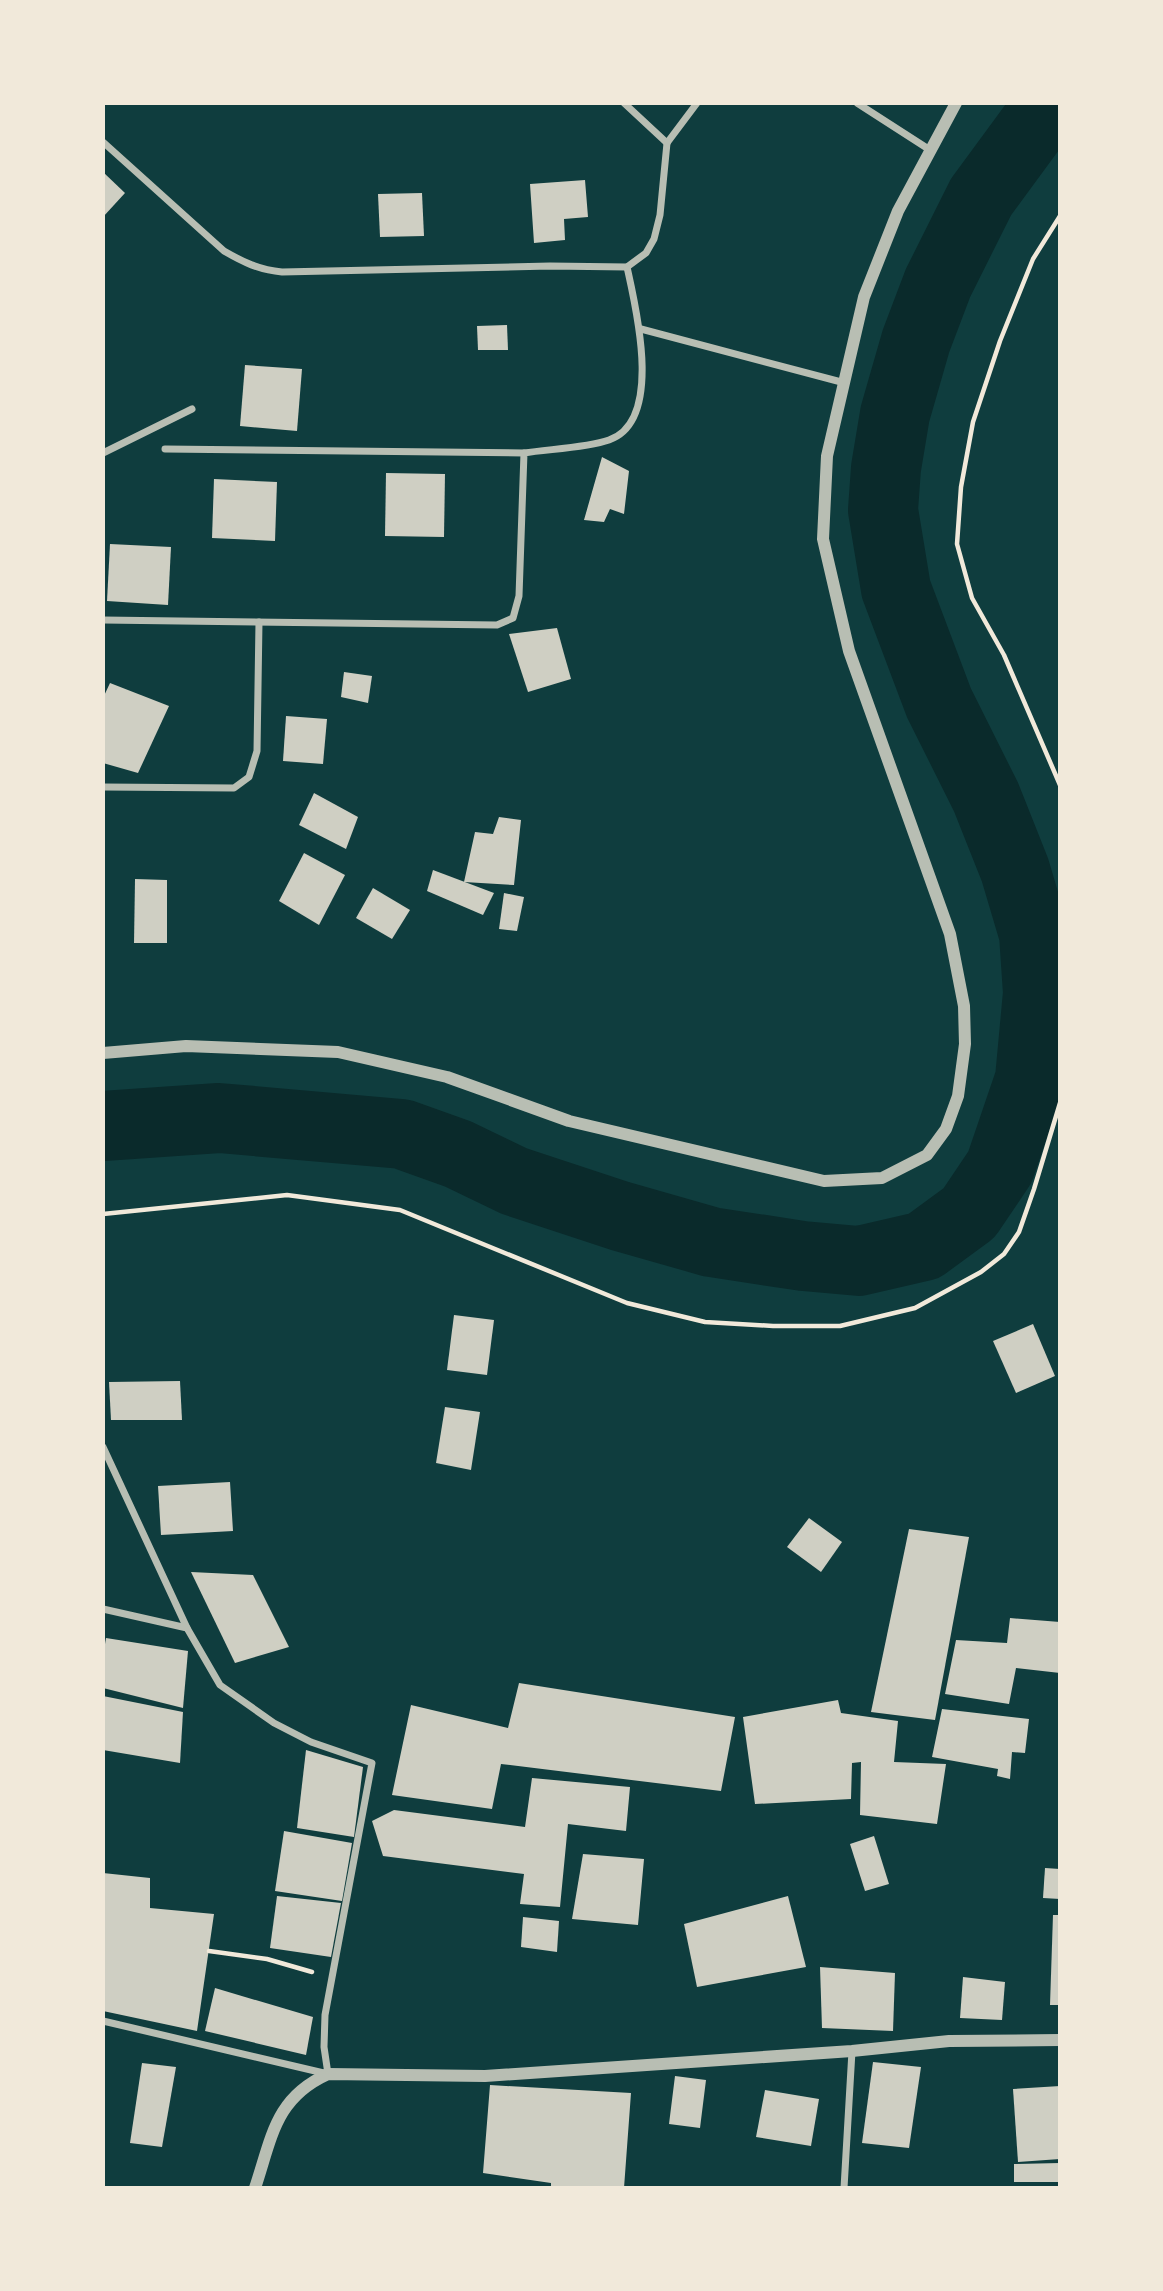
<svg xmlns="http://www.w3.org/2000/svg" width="1163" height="2291" viewBox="0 0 1163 2291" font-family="Lato,sans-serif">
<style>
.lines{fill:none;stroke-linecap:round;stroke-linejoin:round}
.river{stroke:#0a2a2b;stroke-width:70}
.building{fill:#cfcfc3}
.path{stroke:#f1e9da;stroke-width:4.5}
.minor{stroke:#b8beb3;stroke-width:7}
.tertiary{stroke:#b8beb3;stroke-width:12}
</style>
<rect width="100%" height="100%" fill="#0f3d3e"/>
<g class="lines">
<!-- river -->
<path class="river" d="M103 1126 219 1118 402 1134 458 1154 514 1181 620 1216 711 1242 803 1256 859 1261 924 1246 969 1213 1000 1167 1030 1079 1038 993 1034 934 1015 870 986 797 939 703 896 589 883 510 886 468 895 414 916 341 938 283 981 197 1050 103"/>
</g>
<!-- building -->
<g class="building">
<path d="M103 172 125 193 103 217Z"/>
<path d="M585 180 588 217 564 219 565 240 534 243 530 184Z"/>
<path d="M422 193 424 236 380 237 378 194Z"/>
<path d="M507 325 508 350H478L477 326Z"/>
<path d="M245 365 302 369 297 431 240 426Z"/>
<path d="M602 457 629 471 624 514 610 509 604 522 584 520Z"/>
<path d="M386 473 445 474 444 537 385 536Z"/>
<path d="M214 479 277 482 275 541 212 538Z"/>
<path d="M110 544 171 547 168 605 107 601Z"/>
<path d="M557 628 571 679 528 692 509 634Z"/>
<path d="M344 672 372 676 368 703 341 697Z"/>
<path d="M110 683 169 706 138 773 103 763V698Z"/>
<path d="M286 716 327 719 323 764 283 761Z"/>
<path d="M314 793 358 817 346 849 299 825Z"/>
<path d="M499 817 521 820 514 885 464 882 475 832 493 834Z"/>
<path d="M304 853 345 875 319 925 279 901Z"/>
<path d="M433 870 494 893 483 915 427 891Z"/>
<path d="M135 879 167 880V943H134Z"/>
<path d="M373 888 410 910 392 939 356 918Z"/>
<path d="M504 893 524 897 517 931 499 929Z"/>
<path d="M454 1315 494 1320 487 1375 447 1370Z"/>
<path d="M1033 1324 1055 1376 1016 1393 993 1341Z"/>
<path d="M180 1381 182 1420H111L109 1382Z"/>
<path d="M445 1407 480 1412 471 1470 436 1463Z"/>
<path d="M230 1482 233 1531 161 1535 158 1486Z"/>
<path d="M809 1518 842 1542 821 1572 787 1547Z"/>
<path d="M909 1529 969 1537 935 1720 871 1712Z"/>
<path d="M191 1572 253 1575 289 1647 235 1663Z"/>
<path d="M1010 1618 1060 1622V1673L1016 1668 1009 1704 945 1694 956 1640 1007 1643Z"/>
<path d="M106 1638 188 1651 183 1708 103 1688V1656Z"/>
<path d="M519 1683 735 1717 721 1791 501 1764 492 1809 392 1795 411 1705 508 1728Z"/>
<path d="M103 1696 183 1712 180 1763 103 1750Z"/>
<path d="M838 1700 841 1713 898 1721 894 1762 946 1764 937 1824 860 1815 861 1762 852 1763 851 1799 755 1804 743 1717Z"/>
<path d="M942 1709 1029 1719 1025 1753 1012 1752 1010 1779 997 1776 998 1769 932 1757Z"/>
<path d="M306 1750 363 1767 354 1837 297 1828Z"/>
<path d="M532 1778 630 1787 626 1831 568 1824 560 1907 520 1904 524 1874 383 1856 372 1821 394 1810 525 1827Z"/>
<path d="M284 1831 352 1843 342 1901 275 1891Z"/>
<path d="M874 1836 889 1884 865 1891 850 1844Z"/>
<path d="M583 1854 644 1859 638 1925 572 1919Z"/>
<path d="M1045 1868 1060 1869V1899L1043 1898Z"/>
<path d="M103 1873 150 1878V1908L214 1914 197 2031 103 2011Z"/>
<path d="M277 1896 341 1903 331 1957 270 1948Z"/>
<path d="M788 1896 806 1967 697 1987 684 1924Z"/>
<path d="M1053 1915H1060V2005H1050Z"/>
<path d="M523 1917 559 1921 557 1952 521 1947Z"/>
<path d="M820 1967 895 1973 893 2031 822 2028Z"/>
<path d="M963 1977 1005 1982 1002 2020 960 2018Z"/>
<path d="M215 1988 313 2017 306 2055 205 2031Z"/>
<path d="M873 2062 921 2067 909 2148 862 2143Z"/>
<path d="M142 2063 176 2067 162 2147 130 2143Z"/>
<path d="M675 2076 706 2080 700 2128 669 2124Z"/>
<path d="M490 2085 631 2093 624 2188H551V2183L483 2173Z"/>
<path d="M1060 2086V2159L1018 2162 1013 2089Z"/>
<path d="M765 2090 819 2099 811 2146 756 2137Z"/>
<path d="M1060 2163V2182H1014V2164Z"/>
</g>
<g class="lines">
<!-- path -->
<g class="path">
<path d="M1060 216 1033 259 1000 341 973 422 961 487 957 544 972 598 1004 655 1060 785"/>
<path d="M103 1214 287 1195 400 1210 627 1303 705 1322 773 1326H840L915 1308 981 1272 1004 1254 1019 1232 1034 1189 1060 1103"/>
<path d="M209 1951 267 1959 312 1972"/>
</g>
<!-- minor -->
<g class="minor">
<path d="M624 103 667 143"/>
<path d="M857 103 930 150"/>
<path d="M103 142 224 251C243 262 259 270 282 272L550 266 627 267 646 253 654 239 660 215 667 143 697 103"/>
<path d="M641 329 845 383"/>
<path d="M165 449 524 453"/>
<path d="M103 453 192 409"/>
<path d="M103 620 497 625 513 618 519 596 524 453C549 449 586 448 609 440 664 421 636 308 627 267"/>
<path d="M103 787 234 788 249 777 257 751 259 622"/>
<path d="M103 1447 187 1628"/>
<path d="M103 1609 187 1628 220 1685 274 1723 311 1742 372 1763 325 2015 324 2047 328 2074 103 2021"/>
<path d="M844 2188 852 2051"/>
</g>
<!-- tertiary -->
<g class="tertiary">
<path d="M103 1053 186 1046 338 1052 447 1077 569 1121 824 1181 882 1178 927 1155 946 1129 958 1096 965 1044 964 1006 950 934 849 651 823 539 827 456 864 297 898 211 956 103"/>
<path d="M255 2188C272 2137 275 2098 328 2074L485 2076 852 2051 949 2041 1060 2040"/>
</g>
</g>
<!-- border -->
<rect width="1163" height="2291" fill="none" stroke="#f1e9da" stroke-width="210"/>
</svg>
